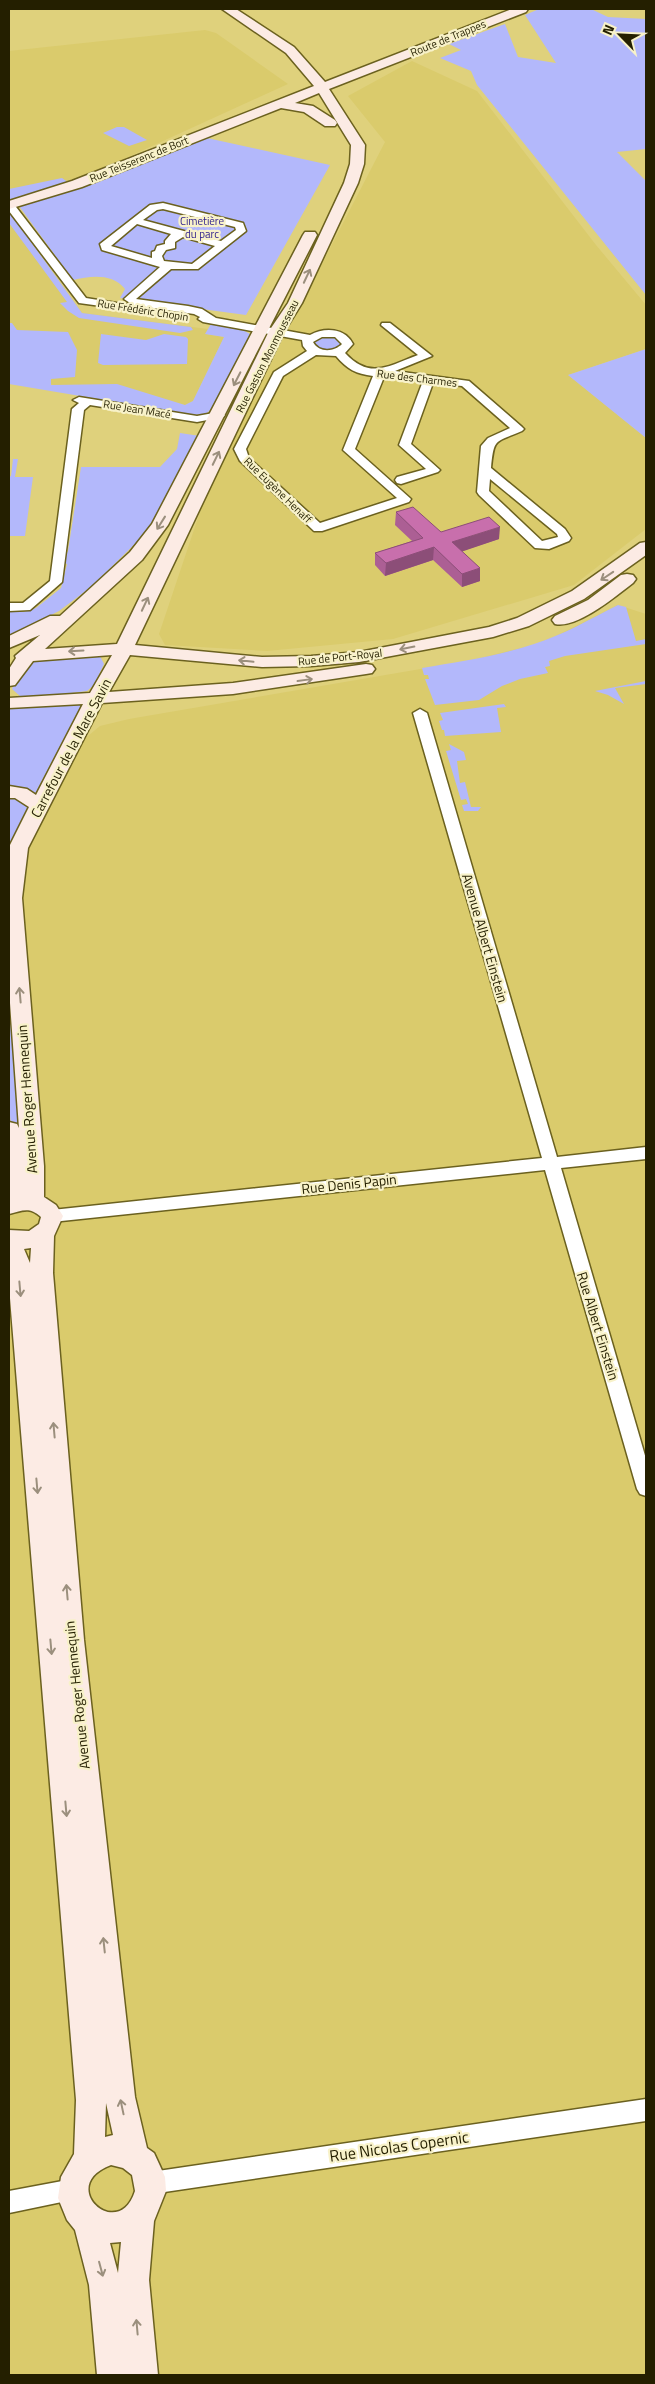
<svg xmlns="http://www.w3.org/2000/svg" width="655" height="2384" viewBox="0 0 655 2384" font-family="'Titillium Web',sans-serif">
<style>
.built{fill:#dacb6c}
.green{fill:#b3b8fb}
.lines{fill:none;stroke-linecap:round;stroke-linejoin:round}
.street-casing{stroke:#6b611f;stroke-width:3}
.secondary-casing{stroke:#6b611f;stroke-width:3}
.street{fill:#fff;fill-rule:evenodd}
.secondary{fill:#fcebe4;fill-rule:evenodd}
.wall{fill:#ac5f94}
.shaded-wall{fill:#8c4e78}
.building{fill:#c86fac;stroke:#8c4e78}
.oneway{stroke:#9b8f7d}
.labels{text-anchor:middle;stroke-width:4.5;stroke-linejoin:round;paint-order:stroke}
.far-street-label{font-size:11px;fill:#241f00;stroke:#f8f2c9}
.far-park-label{font-size:11px;fill:#33248e;stroke:#f8f2c9}
.street-label{font-size:14px;fill:#241f00;stroke:#f8f2c9}
.near-street-label{font-size:16px;fill:#241f00;stroke:#f8f2c9}
</style>
<rect width="100%" height="100%" fill="#dfd17c"/>
<!-- built -->
<g class="built">
<path d="M205 30 216 33 288 84 80 179 9 197V51Z"/>
<path d="M412 61 477 91 596 245 646 305V349L568 375 646 438V529L574 585 393 639 267 651 165 645 159 634 204 500 283 339 385 142 348 96Z"/>
<path d="M9 211 82 313 208 329 206 334 224 337 193 401 185 405 9 378Z"/>
<path d="M618 605 646 614V2375H9V811L42 813 83 740 100 726 129 719 473 660 533 645 554 637Z"/>
</g>
<!-- green -->
<g class="green">
<path d="M539 9H591L608 17 646 19V149L617 152 646 181V295L477 85 471 71 440 58 461 50 449 44 505 24 518 57 556 63 525 15Z"/>
<path d="M117 127H124L147 140 129 146 103 133Z"/>
<path d="M207 138 330 165 246 315 120 298 125 289C112 273 91 276 73 280L19 206 61 193Z"/>
<path d="M62 178 69 183 9 200V189Z"/>
<path d="M9 211 82 313 191 327 193 330 180 333 79 318 68 311 60 303 67 302 9 223Z"/>
<path d="M9 323H12L17 330 68 332 77 350 75 377 51 379V385L117 384 185 405 193 401 224 337 205 334 211 324 243 330 250 334 214 406 206 414 193 415 9 384Z"/>
<path d="M101 334 146 340 164 334 186 337 188 339 187 364 103 365 98 363Z"/>
<path d="M332 336 340 338 343 346 332 351 317 349 312 342 317 337Z"/>
<path d="M646 349V438L568 375Z"/>
<path d="M180 433 200 436 147 532 91 587 59 611 9 636V612H23L36 608 61 588 67 564 62 563 68 551 81 467H160L177 449Z"/>
<path d="M13 459H18L15 477H33L25 536H9V477L11 476Z"/>
<path d="M618 605 626 607 636 641 646 639V644L565 656 549 661 550 666 545 667 548 673 520 679 502 686 479 700 435 705 425 679H429L428 675H424L422 668C459 662 498 656 534 644 563 635 590 619 618 605Z"/>
<path d="M92 654 100 656 104 664 94 685 87 691 40 697 20 696 12 689 18 676 33 660Z"/>
<path d="M646 681V684L615 688 624 704 608 695 595 691Z"/>
<path d="M83 702 35 794 9 789V706Z"/>
<path d="M504 704 506 707 497 708 501 732 445 736 444 730H442L439 721 443 720 440 713Z"/>
<path d="M449 744 464 752 466 760 457 761 460 783 465 782 471 807H481L478 811H464L462 805 468 804 466 799 461 800 446 751 451 750Z"/>
<path d="M9 795 26 801 27 808 11 852 9 869Z"/>
<path d="M9 956 30 1188H16L9 1103Z"/>
</g>
<g class="lines">
<defs>
<g id="street">
<path d="M9 202 13 203 86 298 141 307 146 310 145 312 79 303 9 211Z"/>
<path d="M163 203 243 223 246 231 198 269H171L136 299 188 306 202 309 216 318 310 335C325 327 345 328 353 344L345 353C370 380 388 366 418 355L381 325 382 323H390L432 356 395 371 469 381 522 427 524 429 522 431C495 443 494 437 491 468L565 529 571 538 569 541 549 549 535 548 479 495 477 492 481 446 488 438 510 428 462 386 433 383 411 444 440 470 438 472 401 484 397 483 395 480 397 477 426 469 399 445 423 381 384 377 355 449 411 499 409 502 322 531H314L240 461 234 449 274 372 307 351 303 346 302 340 203 322 198 319 200 317 194 314 133 305 124 299 160 267 102 250 100 244 150 205ZM163 209 235 227 236 230 221 241 143 220 157 210ZM137 224 171 234 165 241V244L157 246 155 251 152 252V258L111 246ZM183 237 215 246 192 264 164 261 162 256 166 250 175 248V242ZM322 337H335L342 344C334 352 319 353 313 342ZM316 355 336 356C347 369 356 374 373 376L343 450 397 498 320 523 249 458 246 449 283 376ZM490 479 557 534 558 537 542 541 489 491Z"/>
<path d="M79 397 197 416 219 412 225 415 223 417 197 422 90 405 84 410 62 582 30 610 9 611V603H23L50 581 72 409 79 403 73 400Z"/>
<path d="M420 709 427 713 557 1157 646 1147V1159L561 1168 646 1459V1496L640 1494 637 1489 545 1170 52 1222 46 1220 44 1216 46 1212 52 1210 542 1158 413 713Z"/>
<path d="M646 2099V2121L151 2194 143 2191 140 2183 143 2175 151 2172Z"/>
<path d="M73 2179 81 2182 84 2190 81 2198 9 2213V2191Z"/>
</g>
<g id="secondary">
<path d="M222 9H236L294 47 325 82 512 9H528L526 12 329 89 365 145 364 164 358 183 302 303 284 332 135 645 262 657 311 656 359 652 489 627 517 618 572 591 640 543 646 542V555L584 599 529 626 493 637 359 662 311 666 262 667 130 655 109 692 233 683 366 664 372 665 375 669 372 673 366 674 233 694 102 703 28 848 22 898 44 1166V1197L56 1205 63 1216 54 1236 53 1273 84 1640 135 2097 147 2148 154 2153 160 2166 165 2177 166 2191 154 2221 149 2280 158 2375H97L89 2285 75 2230 67 2220 58 2198 61 2177 74 2154 76 2100 9 1286V1230L29 1231 39 1224 41 1217C29 1206 22 1211 9 1214V1122L17 1124 19 1128 9 989V847L29 807 15 798H9V786L27 789 36 795 83 704 9 708V698L90 693 112 655 33 661 15 685 9 686V669L16 658 15 656 40 635 9 648V636L50 616H60L130 552 152 524 303 235 305 232H315L317 235 168 525 142 560 45 649 117 644 269 331 288 303 344 183 350 164 351 145 319 93 295 103 313 106 335 120 337 123 335 126H325L304 112 281 108 82 187 9 209V201L72 181 314 86 286 53ZM31 1248 30 1263 24 1249ZM106 2103 113 2135 105 2137ZM111 2165 123 2168 132 2175 135 2191C119 2243 55 2186 111 2165ZM121 2242 118 2273 110 2243Z"/>
<path d="M627 574 633 575 636 579 633 583C616 596 577 629 555 624L552 620 555 616 588 600 621 575Z"/>
</g>
</defs>
<!-- street casing -->
<use href="#street" class="street-casing"/>
<!-- secondary casing -->
<use href="#secondary" class="secondary-casing"/>
<!-- street -->
<use href="#street" class="street"/>
<!-- secondary -->
<use href="#secondary" class="secondary"/>
</g>
<!-- wall -->
<path class="wall" d="M396 512 441 532 499 539 462 551 480 581 462 587 433 560 385 576 375 565V553L412 541 395 525Z"/>
<!-- shaded-wall -->
<g class="shaded-wall">
<path d="M500 527 499 539 452 555V542Z"/>
<path d="M434 547 433 560 385 576 386 563Z"/>
<path d="M480 568V581L462 587V574Z"/>
</g>
<!-- building -->
<path class="building" d="M413 507 441 532 489 517 500 527 452 542 480 568 462 574 434 547 386 563 375 553 423 538 396 512Z"/>
<!-- one-way arrows -->
<defs><path id="oneway-shaft" d="M-6 0H5M1.5-3L5.5 0L1.5 3" fill="none" stroke-width="1.6" stroke-linecap="round" stroke-linejoin="round" transform="scale(1.25)"/></defs>
<g class="oneway">
<use href="#oneway-shaft" transform="translate(307 276) rotate(-65)"/>
<use href="#oneway-shaft" transform="translate(237 379) rotate(117)"/>
<use href="#oneway-shaft" transform="translate(216 458) rotate(-64)"/>
<use href="#oneway-shaft" transform="translate(161 523) rotate(122)"/>
<use href="#oneway-shaft" transform="translate(607 576) rotate(146)"/>
<use href="#oneway-shaft" transform="translate(145 604) rotate(-65)"/>
<use href="#oneway-shaft" transform="translate(407 648) rotate(169)"/>
<use href="#oneway-shaft" transform="translate(76 651) rotate(177)"/>
<use href="#oneway-shaft" transform="translate(246 661) rotate(-174)"/>
<use href="#oneway-shaft" transform="translate(305 680) rotate(-8)"/>
<use href="#oneway-shaft" transform="translate(20 995) rotate(-95)"/>
<use href="#oneway-shaft" transform="translate(20 1289) rotate(85)"/>
<use href="#oneway-shaft" transform="translate(54 1430) rotate(-95)"/>
<use href="#oneway-shaft" transform="translate(37 1486) rotate(85)"/>
<use href="#oneway-shaft" transform="translate(67 1592) rotate(-95)"/>
<use href="#oneway-shaft" transform="translate(51 1647) rotate(85)"/>
<use href="#oneway-shaft" transform="translate(66 1809) rotate(85)"/>
<use href="#oneway-shaft" transform="translate(104 1945) rotate(-96)"/>
<use href="#oneway-shaft" transform="translate(122 2107) rotate(-102)"/>
<use href="#oneway-shaft" transform="translate(101 2269) rotate(75)"/>
<use href="#oneway-shaft" transform="translate(137 2327) rotate(-95)"/>
</g>
<g class="labels">
<!-- far-street labels -->
<g class="far-street-label">
<text transform="translate(448 38) rotate(-22)" y="4">Route de Trappes</text>
<text transform="translate(139 159) rotate(-22)" y="4">Rue Teisserenc de Bort</text>
<text transform="translate(143 310) rotate(9)" y="4">Rue Frédéric Chopin</text>
<text transform="translate(267 356) rotate(-63)" y="4">Rue Gaston Monmousseau</text>
<text transform="translate(417 378) rotate(7)" y="4">Rue des Charmes</text>
<text transform="translate(137 409) rotate(9)" y="4">Rue Jean Macé</text>
<text transform="translate(278 490) rotate(44)" y="4">Rue Eugène Henaff</text>
<text transform="translate(340 657) rotate(-6)" y="4">Rue de Port-Royal</text>
</g>
<!-- far-park labels -->
<g class="far-park-label">
<text x="202" y="225">Cimetière<tspan x="202" dy="13">du parc</tspan></text>
</g>
<!-- street labels -->
<g class="street-label">
<text transform="translate(71 748) rotate(-62)" y="5">Carrefour de la Mare Savin</text>
<text transform="translate(485 938) rotate(74)" y="5">Avenue Albert Einstein</text>
<text transform="translate(27 1099) rotate(-94)" y="5">Avenue Roger Hennequin</text>
<text transform="translate(349 1184) rotate(-6)" y="5">Rue Denis Papin</text>
<text transform="translate(598 1326) rotate(73)" y="5">Rue Albert Einstein</text>
<text transform="translate(77 1695) rotate(-96)" y="5">Avenue Roger Hennequin</text>
</g>
<!-- near-street labels -->
<g class="near-street-label">
<text transform="translate(399 2146) rotate(-8)" y="6">Rue Nicolas Copernic</text>
</g>
</g>
<!-- border -->
<rect width="655" height="2384" fill="none" stroke="#241f00" stroke-width="20"/>
<!-- north arrow -->
<g transform="translate(620 35) rotate(294)" stroke="#f8f2c9" stroke-width="4" paint-order="stroke">
<path d="M0-4L9 19L0 12L-9 19Z" fill="#241f00"/>
<text y="-8" font-size="14" font-weight="bold" text-anchor="middle" fill="#241f00">N</text>
</g>
</svg>
